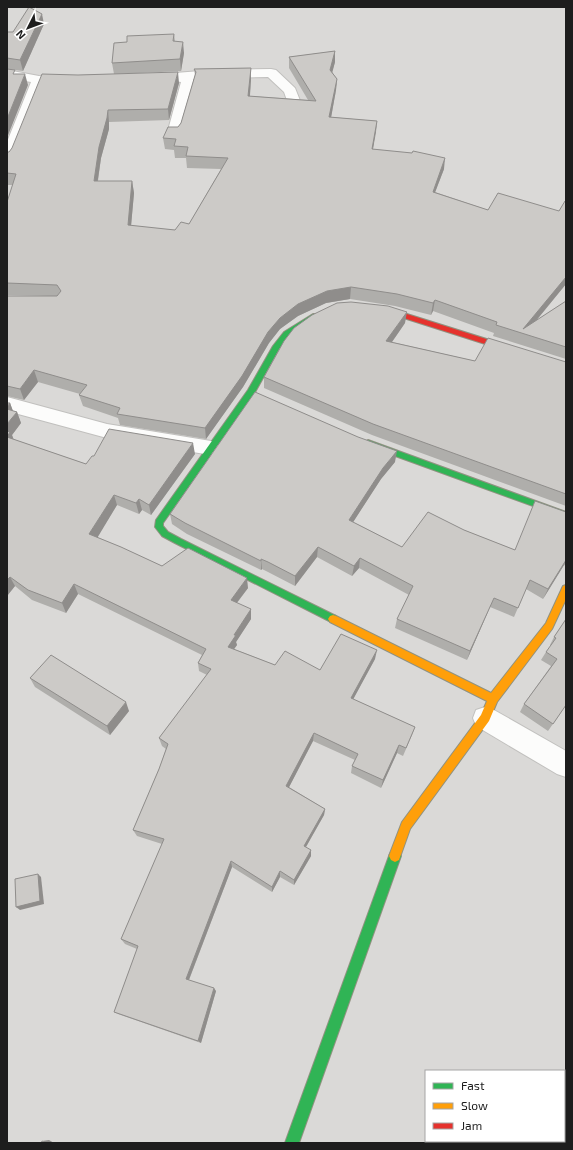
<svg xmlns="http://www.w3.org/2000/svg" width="573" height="1150" viewBox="0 0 573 1150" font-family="'Exo 2',sans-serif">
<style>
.residential{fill:#dad9d7;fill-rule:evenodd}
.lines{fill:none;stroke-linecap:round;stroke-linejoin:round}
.street-casing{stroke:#c1c0be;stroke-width:2}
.fast-casing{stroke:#909280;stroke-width:2}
.slow-casing{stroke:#909280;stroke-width:2}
.jam-casing{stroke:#909280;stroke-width:2}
.street{fill:#fcfcfb;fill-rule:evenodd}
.fast{fill:#30b455;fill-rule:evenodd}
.slow{fill:#ff9f0a;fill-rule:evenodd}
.jam{fill:#e5322d;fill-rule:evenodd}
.wall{fill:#afaeab}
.shaded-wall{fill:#8f8d8b}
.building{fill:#cccac7;stroke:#8f8d8b}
</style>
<rect width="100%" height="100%" fill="#ebe9e6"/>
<!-- residential -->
<path class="residential" d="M7 7H566V1143H7ZM426 1071H564V1141H426Z"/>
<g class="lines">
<defs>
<g id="street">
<path d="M271 69 276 70 295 88 301 103 299 106H289L284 92 268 77 193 79 195 83 181 134 179 137 174 138 169 137 167 134 181 82C169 80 157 85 145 82L144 79 145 76 150 75 213 70Z"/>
<path d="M7 70 39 76 69 77 74 78 76 81 74 84H44L14 159 12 162 7 163V142L31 82 7 78Z"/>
<path d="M7 397 107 424 211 441 218 443 221 448 218 453 211 455 107 438 7 411Z"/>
<path d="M485 707 494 710 566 751V777L557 774 476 726 473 718 476 710Z"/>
</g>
<g id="fast">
<path d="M313 314H316L320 316 290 336 279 349 254 394 163 523V526L168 532 181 539 336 616 338 619 336 622 333 623 175 543 162 536 155 527 156 520 248 390 273 346 284 332Z"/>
<path d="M368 440 566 512V518L365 445 364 443Z"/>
<path d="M395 850 399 852 401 856 299 1143H285L389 856 391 852Z"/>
</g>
<path id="slow" d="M566 585V599L552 629 497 702 489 721 410 829 399 860 395 862 391 860 389 856 402 822 481 715 487 701 330 622 328 619 330 616 333 615 336 616 491 693 546 623 563 586Z"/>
<path id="jam" d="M376 307 391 309 566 364V370L388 313 376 311Z"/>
</defs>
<!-- street casing -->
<use href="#street" class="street-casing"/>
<!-- fast casing -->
<use href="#fast" class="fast-casing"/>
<!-- slow casing -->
<use href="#slow" class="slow-casing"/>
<!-- jam casing -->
<use href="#jam" class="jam-casing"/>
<!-- street -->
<use href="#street" class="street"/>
<!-- fast -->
<use href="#fast" class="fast"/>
<!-- slow -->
<use href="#slow" class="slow"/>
<!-- jam -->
<use href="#jam" class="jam"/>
</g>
<!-- wall -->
<g class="wall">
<path d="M44 24 23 71 7 69V32H13Z"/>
<path d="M174 34 175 41 184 53 181 71 119 74 179 83 169 120 109 122V129L101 158 98 181H132L134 193 131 226 175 230 189 224 221 169 187 168 186 158H175L174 150 165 149 163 138 178 127 181 123 195 75 194 69 251 68V79L250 96 308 100 289 68V57L335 51V62L332 72 337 79 336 90 331 117 377 121 373 149 444 169 435 192 488 210 559 211 566 201V284L536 321 566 301V359L493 336 494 333 433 311 431 315 395 306 350 299 326 303 298 316 280 329 269 343 243 387 206 439 120 425 118 418 83 406 79 395 80 394 38 382 24 400 7 396V296H49L7 295V202L13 185H7V152H9L78 75 114 74 112 63 127 42Z"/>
<path d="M405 323 392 342 475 361 566 362V506L372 435 264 388V377Z"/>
<path d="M10 403 13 411 17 412 21 423 12 435 13 439 86 464 94 456 195 454 151 515 142 510 139 514 117 505 97 537 162 566 248 588 237 603 251 619 236 642 237 645 234 649 275 665 320 670 375 659 353 699 415 727 412 735 403 756 397 753 381 788 351 773 352 766 355 760 313 741 289 787 325 809 324 815 306 847 311 856 294 885 280 877 272 892 232 867 189 980 216 991 201 1043 118 1014 114 1012 137 949 125 944 121 939 162 844 137 836 133 830 159 769 166 749 162 746 159 738 207 675 199 671 198 663 202 655 78 594 66 613 32 600 15 586 7 596Z"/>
<path d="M395 462 381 479 353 522 402 547 464 530 515 550 566 512V566L564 565 543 599 526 589 514 617 490 607 467 660 395 628 397 619 409 595 359 568 352 576 317 557 295 586 268 572 262 569 261 570 187 534 172 524 170 514Z"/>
<path d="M566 619V705L548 731 520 712 524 704 551 666 541 660 546 652 551 646 550 645 554 637Z"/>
<path d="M30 678 129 711 110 735 35 687Z"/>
</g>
<!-- shaded-wall -->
<g class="shaded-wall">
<path d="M42 14 44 24 23 71 20 60Z"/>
<path d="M183 42 184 53 181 71 180 59Z"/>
<path d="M335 51V62L330 81V70Z"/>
<path d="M251 68V79L249 107 248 96Z"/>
<path d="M178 72 179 83 169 120 168 109Z"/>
<path d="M25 74 28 85 7 138V119Z"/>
<path d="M337 79 336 90 329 129V117Z"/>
<path d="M108 110 109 122V129L101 158 96 192 94 181 99 147Z"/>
<path d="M377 121 376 132 371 160 372 149Z"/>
<path d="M445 158 444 169 431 203 433 192Z"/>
<path d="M132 181 134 193 130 237 128 225Z"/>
<path d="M566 277V284L525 334 523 329Z"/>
<path d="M351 287 350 299 326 303 298 316 280 329 269 343 243 387 206 439 205 428 268 332 280 318 298 304 327 291Z"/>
<path d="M435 300 433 311 431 315 433 303Z"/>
<path d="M407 312 405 323 385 352 386 341Z"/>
<path d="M34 370 38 382 24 400 20 389Z"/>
<path d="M10 403 14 414 7 412V407Z"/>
<path d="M17 412 21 423 12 435 15 443 7 441V424Z"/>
<path d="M193 443 195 454 151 515 149 505Z"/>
<path d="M397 451 395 462 381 479 348 530 349 520 383 468Z"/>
<path d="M114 495 117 505 93 545 89 534Z"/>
<path d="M139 499 142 510 139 514 136 503Z"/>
<path d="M318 547 317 557 295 586V576Z"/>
<path d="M360 558 359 568 352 576 354 566Z"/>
<path d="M261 559 262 569 261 570Z"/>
<path d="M566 560 564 565 543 599 548 589Z"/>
<path d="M10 577 15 586 7 596V580Z"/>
<path d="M247 578 248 588 232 609 231 600Z"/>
<path d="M74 584 78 594 66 613 62 603Z"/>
<path d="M494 598 490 607 467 660 470 651Z"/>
<path d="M251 609V619L236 642 237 645 229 656 228 647 234 635Z"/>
<path d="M377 650 375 659 349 707 351 698Z"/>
<path d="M126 702 129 711 110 735 107 726Z"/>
<path d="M314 733 313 741 286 793V786Z"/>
<path d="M399 745 397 753 381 788 383 780Z"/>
<path d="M325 809 324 815 303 852 304 846Z"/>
<path d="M311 850V856L294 885V880Z"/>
<path d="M231 861 232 867 188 982 186 979Z"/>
<path d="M280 871V877L272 892V887Z"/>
<path d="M38 874 41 877 44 904 20 910 16 907Z"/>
<path d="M214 988 216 991 201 1043 198 1041Z"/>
<path d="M49 1140 54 1143H46L42 1141Z"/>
</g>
<!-- building -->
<g class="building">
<path d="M29 7 42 14 20 60 7 58V32H13Z"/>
<path d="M174 34 173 41 183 42 180 59 112 63 114 43 127 42V36Z"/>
<path d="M335 51 330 70 337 79 329 117 377 121 372 149 412 153 413 151 445 158 433 192 488 210 498 193 559 211 565 201H566V277L523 329 566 301V347L496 325 497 322 435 300 433 303 397 294 351 287 327 291 298 304 280 318 268 332 242 376 205 428 117 414 120 408 79 395 87 385 34 370 20 389 7 386V296H57L61 291 57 285 7 283V202L16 174 7 173V152H9L12 148 42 74 78 75 178 72 168 109 108 110 107 118 99 147 94 181H132L128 225 175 230 181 222 189 224 228 158 186 156 188 147 174 146 176 139 163 138 168 127H178L181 123 196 72 194 69 251 68 248 96 316 101 289 57Z"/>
<path d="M7 69 15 70 13 74H25L7 119Z"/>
<path d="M351 302 388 306 407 312 386 341 475 361 488 338 566 362V494L373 424 264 377 284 341 294 328 312 315 337 303Z"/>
<path d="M255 392 358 437 397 451 383 468 349 520 402 547 428 512 464 530 515 550 535 501 566 512V560L548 589 530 580 518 608 494 598 470 651 397 619 413 586 360 558 354 566 318 547 295 576 268 562 261 559V561L185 523 170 514Z"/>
<path d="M7 403H10L7 407Z"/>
<path d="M7 409 17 412 7 424Z"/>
<path d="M109 429 193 443 149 505 139 499 136 503 114 495 89 534 121 547 162 566 188 548 247 578 231 600 251 609 234 635H236L228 647 275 665 285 651 320 670 341 634 377 650 351 698 415 727 406 748 399 745 383 780 352 766 358 754 314 733 286 786 325 809 304 846 311 850 294 880 280 871 272 887 231 861 186 979 214 988 198 1041 114 1012 138 946 121 939 164 839 133 830 159 769 168 744 159 738 211 669 198 663 206 649 74 584 62 603 28 590 10 577 7 580V431L10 432 7 437 86 464 92 456H94Z"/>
<path d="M566 619V705L553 724 524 704 557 659 546 652 556 638 554 637Z"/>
<path d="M51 655 126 702 107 726 30 678Z"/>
<path d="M38 874 40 901 16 907 15 879Z"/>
<path d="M42 1141 46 1143H41Z"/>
</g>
<!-- border -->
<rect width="573" height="1150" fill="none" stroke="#1d1d1d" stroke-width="16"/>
<!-- legend -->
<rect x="425" y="1070" width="140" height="72" fill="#ffffff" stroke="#a5a5a5"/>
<rect x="433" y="1083" width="20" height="6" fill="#30b455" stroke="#a5a5a5"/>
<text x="461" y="1090" font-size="12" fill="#1d1d1d">Fast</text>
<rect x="433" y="1103" width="20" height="6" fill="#ff9f0a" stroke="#a5a5a5"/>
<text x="461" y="1110" font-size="12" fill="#1d1d1d">Slow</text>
<rect x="433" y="1123" width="20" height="6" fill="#e5322d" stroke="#a5a5a5"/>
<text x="461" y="1130" font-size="12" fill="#1d1d1d">Jam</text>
<!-- north arrow -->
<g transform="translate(28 28) rotate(228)" stroke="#ffffff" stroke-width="3" paint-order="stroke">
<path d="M0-3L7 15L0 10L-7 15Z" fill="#1d1d1d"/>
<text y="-6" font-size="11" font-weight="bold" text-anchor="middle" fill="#1d1d1d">N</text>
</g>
</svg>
